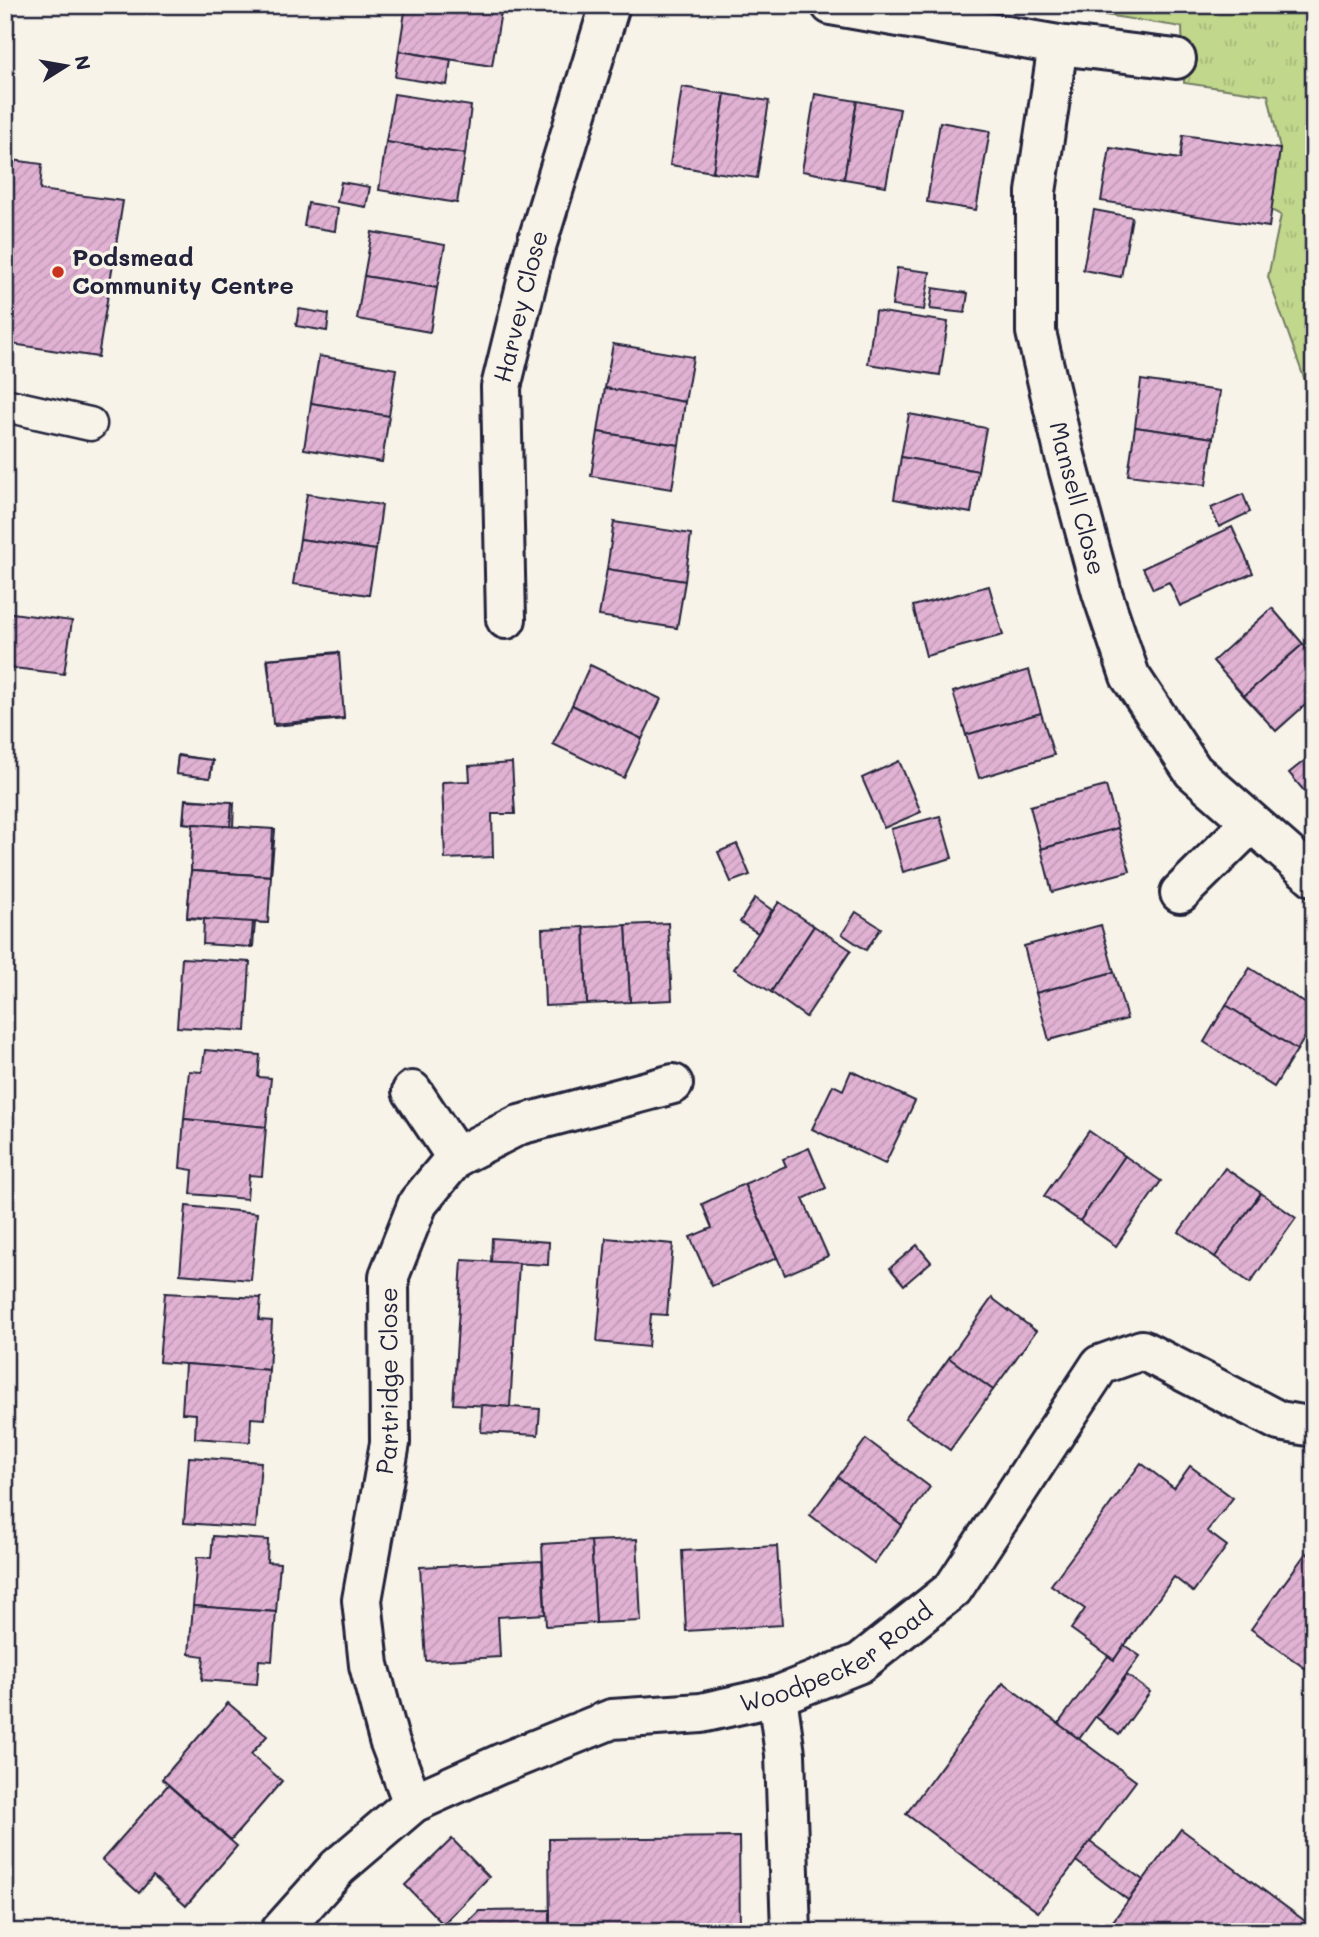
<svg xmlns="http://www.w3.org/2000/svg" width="1319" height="1937" viewBox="0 0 1319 1937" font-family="Mali,sans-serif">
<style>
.park{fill:url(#park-tufts);stroke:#727c64;stroke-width:2}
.building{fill:url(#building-hatch);stroke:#22223b;stroke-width:2}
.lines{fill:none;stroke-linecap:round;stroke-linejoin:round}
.lane-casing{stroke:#22223b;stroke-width:37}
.street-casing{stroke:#22223b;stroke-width:44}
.lane{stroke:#f7f3e8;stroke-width:32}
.street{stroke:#f7f3e8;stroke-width:38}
.poi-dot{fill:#c8321e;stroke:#f7f3e8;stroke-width:2.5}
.labels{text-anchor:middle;stroke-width:7;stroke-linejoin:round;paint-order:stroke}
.poi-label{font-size:24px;font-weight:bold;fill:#22223b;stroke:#f7f3e8;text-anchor:start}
.street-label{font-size:24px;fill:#22223b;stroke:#f7f3e8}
</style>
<defs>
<pattern id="park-tufts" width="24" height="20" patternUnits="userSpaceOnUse" patternTransform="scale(1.75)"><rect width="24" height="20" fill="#c1d78c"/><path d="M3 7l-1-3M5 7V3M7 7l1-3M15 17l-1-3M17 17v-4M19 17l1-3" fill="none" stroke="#a6b87a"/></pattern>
<pattern id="building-hatch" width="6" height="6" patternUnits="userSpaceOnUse" patternTransform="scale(1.75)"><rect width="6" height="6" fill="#e1b2d3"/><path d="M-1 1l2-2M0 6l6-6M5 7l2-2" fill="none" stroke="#c199b6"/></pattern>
</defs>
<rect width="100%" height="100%" fill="#f7f3e8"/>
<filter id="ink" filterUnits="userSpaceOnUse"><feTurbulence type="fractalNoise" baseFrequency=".0143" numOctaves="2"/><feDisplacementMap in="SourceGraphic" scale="14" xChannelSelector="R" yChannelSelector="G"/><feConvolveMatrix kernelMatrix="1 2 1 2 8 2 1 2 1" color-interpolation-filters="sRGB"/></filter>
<g filter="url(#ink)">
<!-- park -->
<path class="park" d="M1042 5H1314V406L1268 277 1281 215 1271 210 1280 149 1268 95 1184 83 1182 27Z"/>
<!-- building -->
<g class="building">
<path d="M406 5H502L492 66 399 51Z"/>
<path d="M399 51 451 60 447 85 395 77Z"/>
<path d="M682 87 725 94 713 172 670 165Z"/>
<path d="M394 94 471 106 465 154 386 142Z"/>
<path d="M725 94 769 101 757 178 713 172Z"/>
<path d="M815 94 857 101 844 179 802 171Z"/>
<path d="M857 101 900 109 886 186 844 179Z"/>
<path d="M940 122 990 131 976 210 927 202Z"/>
<path d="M1183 135 1280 149 1269 227 1101 201 1110 148 1180 159Z"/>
<path d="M386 142 465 154 457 203 379 190Z"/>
<path d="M5 159 42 164 40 190 123 201 98 357 5 343Z"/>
<path d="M341 182 370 187 366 207 337 202Z"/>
<path d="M308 203 338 208 335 231 304 226Z"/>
<path d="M1094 210 1132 217 1121 277 1083 270Z"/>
<path d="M372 232 445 245 437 288 364 276Z"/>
<path d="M897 268 930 272 924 310 892 306Z"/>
<path d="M364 276 437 288 430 332 357 319Z"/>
<path d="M933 288 968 293 965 313 930 309Z"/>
<path d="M299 309 329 314 327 331 296 326Z"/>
<path d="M875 311 948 322 940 375 868 364Z"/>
<path d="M613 344 693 357 685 402 605 388Z"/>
<path d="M319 356 396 369 389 416 311 403Z"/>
<path d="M1141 380 1220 391 1213 438 1135 427Z"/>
<path d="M605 388 685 402 679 445 598 432Z"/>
<path d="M311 403 389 416 382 462 304 449Z"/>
<path d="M909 414 986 428 978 471 901 457Z"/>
<path d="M1135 427 1213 438 1206 485 1128 475Z"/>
<path d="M598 432 679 445 672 489 591 476Z"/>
<path d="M901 457 978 471 971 513 894 499Z"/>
<path d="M307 494 382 505 376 550 300 539Z"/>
<path d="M1243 494 1250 512 1219 527 1211 508Z"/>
<path d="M614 522 691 534 685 581 607 569Z"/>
<path d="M1232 527 1253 573 1180 606 1169 582 1153 589 1143 568Z"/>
<path d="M300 539 376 550 369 595 293 584Z"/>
<path d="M607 569 685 581 677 628 599 616Z"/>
<path d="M989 586 1003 635 926 656 913 606Z"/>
<path d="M1272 608 1303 644 1244 696 1213 661Z"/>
<path d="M5 612 72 621 64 674 5 667Z"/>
<path d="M1303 644 1314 656V697L1276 731 1244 696Z"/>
<path d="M337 652 344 719 275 726 267 659Z"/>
<path d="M339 653 344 718 273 724 268 659Z"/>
<path d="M590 665 661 699 642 739 572 705Z"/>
<path d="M1029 670 1041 713 966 735 953 692Z"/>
<path d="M572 705 642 739 624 778 553 744Z"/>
<path d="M1041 713 1054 755 979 778 966 735Z"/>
<path d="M1314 753V785L1305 792 1289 773Z"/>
<path d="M178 755 213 761 210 778 176 773Z"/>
<path d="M178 756 212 760 210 778 176 774Z"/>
<path d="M899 761 921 812 884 828 862 778Z"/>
<path d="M512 763 515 814H492L493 857 445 859 442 782 470 781 469 766Z"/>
<path d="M1106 786 1118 828 1041 849 1030 806Z"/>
<path d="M185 799 234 803 233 827 275 830 271 876 191 871 193 824 183 823Z"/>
<path d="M186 800 232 802 230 827 184 823Z"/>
<path d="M940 816 952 858 903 872 891 829Z"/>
<path d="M193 824 273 829 270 876 191 871Z"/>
<path d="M1118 828 1130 871 1052 892 1041 849Z"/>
<path d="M737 844 750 875 731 882 718 852Z"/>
<path d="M191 871 270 876 267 923 187 918Z"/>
<path d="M191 871 271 876 268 923 255 922 253 947 204 943 206 919 187 917Z"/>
<path d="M755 898 772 910 758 933 740 922Z"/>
<path d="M779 902 814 926 771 992 734 969Z"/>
<path d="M856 912 881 928 866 950 842 934Z"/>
<path d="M204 919 253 922 251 947 203 944Z"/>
<path d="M668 923 672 1000 630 1002 626 925Z"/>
<path d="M626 925 630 1002 587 1004 584 927Z"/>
<path d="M1101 925 1114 972 1036 993 1024 946Z"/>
<path d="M814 926 851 950 806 1017 771 992Z"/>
<path d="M584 927 587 1004 545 1006 542 929Z"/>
<path d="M182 958 250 962 246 1031 177 1027Z"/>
<path d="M1250 968 1314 1009V1023L1297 1050 1226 1005Z"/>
<path d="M1114 972 1127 1019 1049 1040 1036 993Z"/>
<path d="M1226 1005 1297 1050 1274 1087 1204 1042Z"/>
<path d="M205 1050 260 1055 258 1077 271 1078 266 1127 184 1119 189 1071 202 1072Z"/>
<path d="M851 1071 915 1101 885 1164 812 1129 833 1085 843 1090Z"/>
<path d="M184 1119 266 1127 262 1176 249 1175 247 1199 191 1194 193 1170 180 1168Z"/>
<path d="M1089 1131 1125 1156 1080 1221 1044 1196Z"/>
<path d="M809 1148 826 1188 803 1199 828 1256 785 1275 744 1184 786 1166 783 1159Z"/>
<path d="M1125 1156 1161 1181 1116 1246 1080 1221Z"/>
<path d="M1225 1168 1261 1193 1215 1257 1179 1232Z"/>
<path d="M744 1184 777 1258 712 1286 690 1237 712 1228 702 1204Z"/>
<path d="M1261 1193 1296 1218 1250 1283 1215 1257Z"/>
<path d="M186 1206 257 1213 251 1280 180 1274Z"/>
<path d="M492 1238 549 1242 548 1265 491 1262Z"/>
<path d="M606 1238 673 1244 667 1315 651 1314 648 1347 597 1342Z"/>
<path d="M917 1245 931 1262 904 1285 890 1268Z"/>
<path d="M1313 1250H1314V1328L1304 1327Z"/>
<path d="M462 1260 519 1263 510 1407 453 1404Z"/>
<path d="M165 1293 261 1298 259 1320 272 1321 269 1370 159 1362Z"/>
<path d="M992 1298 1036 1331 993 1390 949 1358Z"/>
<path d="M949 1358 993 1390 950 1450 905 1418Z"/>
<path d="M185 1364 269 1370 265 1419 251 1418 250 1442 195 1438 196 1414 182 1413Z"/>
<path d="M482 1405 540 1409 538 1435 481 1432Z"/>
<path d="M866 1439 930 1487 902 1525 838 1477Z"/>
<path d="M189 1457 261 1462 256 1528 184 1523Z"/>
<path d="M1141 1463 1174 1488 1190 1466 1233 1498 1207 1531 1227 1546 1193 1592 1174 1577 1114 1660 1071 1629 1085 1609 1051 1585Z"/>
<path d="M838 1477 902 1525 874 1563 810 1515Z"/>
<path d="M213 1536 268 1540 267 1562 280 1563 276 1612 193 1606 197 1557 211 1558Z"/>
<path d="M637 1539 641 1621 596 1623 591 1541Z"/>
<path d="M591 1541 596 1623 546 1626 542 1544Z"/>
<path d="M777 1546 782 1625 686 1631 682 1551Z"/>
<path d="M1306 1553 1314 1559V1675L1251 1629Z"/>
<path d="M542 1561 545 1614 498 1617 500 1657 426 1661 420 1567Z"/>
<path d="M193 1606 276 1612 272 1661 259 1660 257 1684 202 1680 204 1656 189 1654Z"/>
<path d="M1124 1645 1140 1656 1079 1739 1058 1724 1108 1656 1114 1660Z"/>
<path d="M1127 1675 1150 1692 1119 1735 1096 1717Z"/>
<path d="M1003 1683 1136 1781 1038 1912 906 1814Z"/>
<path d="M228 1703 267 1736 251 1754 282 1781 231 1840 162 1779Z"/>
<path d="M168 1785 237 1846 186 1906 153 1876 139 1893 102 1860Z"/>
<path d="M1181 1829 1313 1927 1309 1932H1105Z"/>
<path d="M739 1837 740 1932H550L549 1839Z"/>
<path d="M452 1839 489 1877 443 1924 405 1885Z"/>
<path d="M1090 1842 1143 1880 1128 1900 1076 1861Z"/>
<path d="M550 1910V1932H458L479 1911Z"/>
</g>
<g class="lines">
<defs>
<path id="lane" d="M5 405 90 424"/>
<g id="street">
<path d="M831 5 1058 45 1176 59"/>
<path id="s1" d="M1058 45 1036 192V332L1064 452 1102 593 1130 676 1193 771 1314 877"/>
<path id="s2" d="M506 619 501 387 534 253 610 5"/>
<path d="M1180 893 1251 823"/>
<path d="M412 1091 456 1157"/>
<path d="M777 1696 785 1754 791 1932"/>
<path id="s3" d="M413 1803 389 1740 369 1665 362 1600 390 1443 389 1276 418 1203 456 1157 519 1125 673 1084"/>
<path id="s4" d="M280 1932 338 1867 413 1803 500 1764 612 1719 701 1713 777 1696 860 1663 953 1589 1100 1365 1142 1350 1279 1421 1314 1427"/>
</g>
</defs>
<!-- lane casing -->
<use href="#lane" class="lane-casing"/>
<!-- street casing -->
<use href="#street" class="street-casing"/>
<!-- lane -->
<use href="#lane" class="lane"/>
<!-- street -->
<use href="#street" class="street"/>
</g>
</g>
<!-- markers -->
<circle class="poi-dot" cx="58" cy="272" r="7"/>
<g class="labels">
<!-- poi labels -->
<g class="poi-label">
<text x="72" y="266">Podsmead<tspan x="72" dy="28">Community Centre</tspan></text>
</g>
<!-- street labels -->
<g class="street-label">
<text dy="8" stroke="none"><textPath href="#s2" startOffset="315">Harvey Close</textPath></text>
<text dy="8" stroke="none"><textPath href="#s1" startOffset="460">Mansell Close</textPath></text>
<text dy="8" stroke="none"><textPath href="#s3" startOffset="432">Partridge Close</textPath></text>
<text dy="8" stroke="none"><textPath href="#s4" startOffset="639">Woodpecker Road</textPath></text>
</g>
</g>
<!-- margin -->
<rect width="1319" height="1937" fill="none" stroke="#f7f3e8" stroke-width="28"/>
<rect x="14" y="14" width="1291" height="1909" fill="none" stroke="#22223b" stroke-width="2.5" filter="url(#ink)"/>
<!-- north arrow -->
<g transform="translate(66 66) rotate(79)" stroke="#f7f3e8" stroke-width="5" paint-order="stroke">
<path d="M0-5L12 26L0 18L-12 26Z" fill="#22223b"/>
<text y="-10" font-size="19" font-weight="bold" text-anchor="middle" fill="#22223b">N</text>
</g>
</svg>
